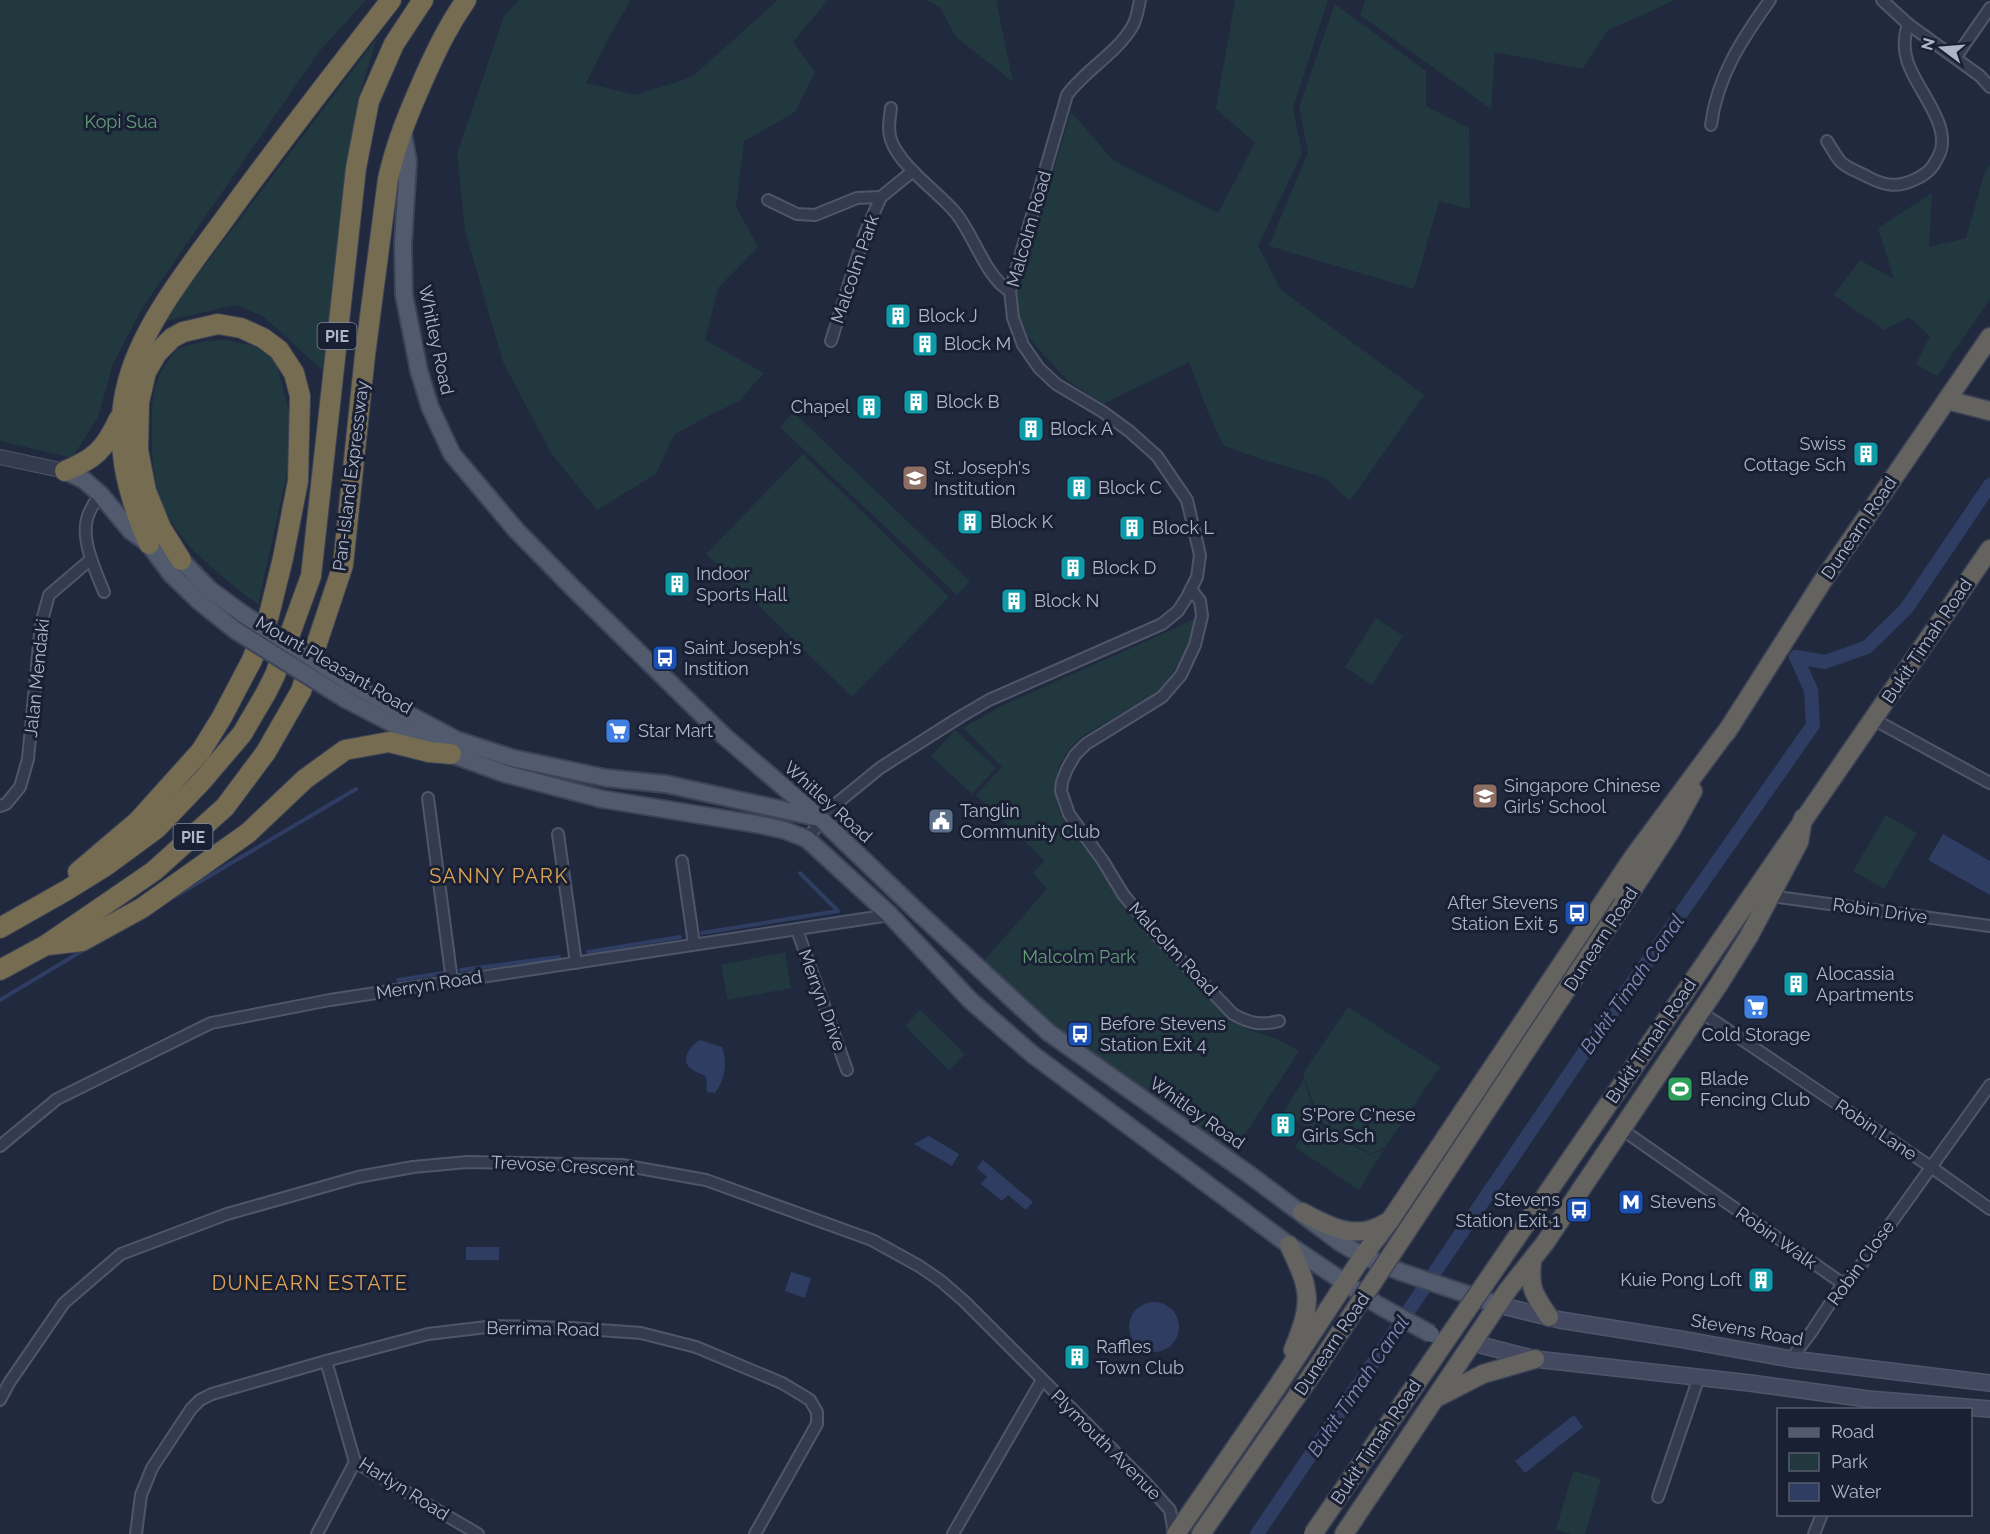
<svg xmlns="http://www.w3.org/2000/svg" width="1990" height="1534" viewBox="0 0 1990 1534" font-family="Raleway,sans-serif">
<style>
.green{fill:#22383f}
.water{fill:#2f3d63}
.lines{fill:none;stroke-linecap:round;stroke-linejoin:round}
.stream{stroke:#2f3d63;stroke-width:4}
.canal{stroke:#2f3d63;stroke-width:14}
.minor-casing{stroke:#505669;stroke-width:14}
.tertiary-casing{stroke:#505669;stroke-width:16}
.secondary-casing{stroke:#505669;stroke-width:18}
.primary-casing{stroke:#3e4457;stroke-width:20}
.trunk-casing{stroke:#3d4356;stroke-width:21}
.motorway-casing{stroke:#3d4356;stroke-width:22}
.minor{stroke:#343b4e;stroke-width:10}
.tertiary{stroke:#343b4e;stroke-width:14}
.secondary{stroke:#424961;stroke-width:15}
.primary{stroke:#525a6e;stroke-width:16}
.trunk{stroke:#646360;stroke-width:18}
.motorway{stroke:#756c51;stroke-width:20}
.primary-bridge-casing{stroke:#3e4457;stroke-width:20;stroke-linecap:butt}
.trunk-bridge-casing{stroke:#3d4356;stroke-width:21;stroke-linecap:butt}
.primary-bridge{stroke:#525a6e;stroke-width:16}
.trunk-bridge{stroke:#646360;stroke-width:18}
.labels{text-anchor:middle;stroke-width:6;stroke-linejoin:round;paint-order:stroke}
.shield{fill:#1a2033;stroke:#83899d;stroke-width:1.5}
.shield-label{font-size:16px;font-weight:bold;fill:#b0b6ca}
.park-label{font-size:18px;fill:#649d7a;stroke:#1a2033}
.street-label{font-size:18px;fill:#b0b6ca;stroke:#1a2033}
.poi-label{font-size:18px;fill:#b0b6ca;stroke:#1a2033;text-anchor:start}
.neighbourhood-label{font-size:20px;letter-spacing:1.5px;fill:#dfa555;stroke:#1a2033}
.water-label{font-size:20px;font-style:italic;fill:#7c8db8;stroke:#1a2033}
</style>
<rect width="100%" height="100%" fill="#20293e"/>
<!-- green -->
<g class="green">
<path d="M0 0H366L318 53 141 310 113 364 98 417 72 458 0 441Z"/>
<path d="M519 0H631L612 32 586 83 636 95 692 77 778 0H828L793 42 815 72 795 112 744 141 736 207 758 247 718 288 705 340 764 373 739 401 706 417 674 435 656 474 597 510 551 453 503 362 465 230 457 154 504 16Z"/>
<path d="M927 0H996L1013 82 956 37 940 8Z"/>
<path d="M1235 0H1328L1293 108 1302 153 1258 246 1281 290 1424 395 1350 501 1325 478 1264 460 1224 446 1210 417 1189 362 1103 404 1067 380 1028 337 1019 315 1017 289 1071 112 1114 161 1218 213 1255 143 1216 109Z"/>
<path d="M1365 0H1675L1607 31 1583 69 1495 52 1491 109 1360 15Z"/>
<path d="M1335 4 1426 71V106L1469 128 1470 209 1439 201 1414 289 1269 246 1308 152 1299 107Z"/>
<path d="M377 38 358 100 322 370 263 316 235 305 162 322Z"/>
<path d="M1990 164V299L1937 376 1916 364 1930 336 1909 317 1884 330 1834 295 1860 260 1894 279 1878 228 1932 193 1929 247 1966 238 1984 175Z"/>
<path d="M226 340 258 347 276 362 290 415 288 468 258 605C197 556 151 527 152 440 152 419 150 396 159 376 163 367 171 358 176 349L205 341Z"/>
<path d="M793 412 970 581 957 595 780 427Z"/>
<path d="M803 454 949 597 852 697 706 554Z"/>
<path d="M1197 617 1190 643 1174 671 1158 692 1081 737 1069 749 1059 766 1054 791 1060 814 1098 863 1119 897 1148 935 1229 1018 1247 1029 1277 1039 1299 1051 1233 1153 1053 1026 982 963 1047 889 1033 873 1045 861 976 795 1002 767 963 728 999 707 1180 626Z"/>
<path d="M1376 618 1403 636 1372 685 1345 667Z"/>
<path d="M955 730 996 768 972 794 931 756Z"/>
<path d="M1886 815 1917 833 1884 889 1853 871Z"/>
<path d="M785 952 791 988 728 1000 721 965Z"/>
<path d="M1348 1007 1440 1067 1385 1147 1370 1154 1320 1122 1303 1074Z"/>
<path d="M920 1010 965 1054 949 1070 905 1026Z"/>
<path d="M1304 1079 1318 1124 1370 1155 1384 1149 1359 1190 1295 1147 1307 1128 1284 1111Z"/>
<path d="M1573 1471 1601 1479 1585 1534H1571L1556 1530Z"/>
</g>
<!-- water -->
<g class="water">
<path d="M1943 834 1990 861V895L1928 860Z"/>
<path d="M700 1040 722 1047C728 1064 725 1079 715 1093L707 1092 706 1077C702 1073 698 1074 693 1070 679 1062 689 1046 700 1040Z"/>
<path d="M929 1136 959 1154 952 1166 914 1144Z"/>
<path d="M983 1160 1033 1202 1026 1210 1008 1195 1002 1201 981 1184 987 1177 977 1168Z"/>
<rect x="466" y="1247" width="33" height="13"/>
<path d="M791 1272 811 1278 805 1298 785 1291Z"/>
<circle cx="1154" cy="1327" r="25"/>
<path d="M1574 1415 1583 1427 1525 1473 1515 1461Z"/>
</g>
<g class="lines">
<!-- stream -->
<g class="stream">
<path d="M800 873 837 910"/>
<path d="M174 897 356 789"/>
<path d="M702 933 838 911"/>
<path d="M588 952 680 937"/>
<path d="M461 970 559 957"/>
<path d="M398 980 443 973"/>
<path d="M0 1000 87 948"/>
</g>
<!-- canal -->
<g class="canal">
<path d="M1796 657 1825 662 1867 647 1906 609 1990 485"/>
<path d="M1257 1534 1593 1039 1813 725 1811 690 1796 657"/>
</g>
<defs>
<g id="minor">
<path d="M1882 0 1908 24 1980 76 1990 87"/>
<path d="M1958 54 1990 8"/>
<path d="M891 108C890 118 887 129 891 140 900 166 937 191 955 212 973 233 986 278 1010 291"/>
<path d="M1711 125C1717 77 1742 39 1770 0"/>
<path d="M1827 141C1831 147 1835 155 1840 161 1846 168 1859 172 1868 177 1885 186 1898 188 1916 179 1928 173 1932 169 1938 157 1955 127 1915 89 1907 60 1903 47 1904 36 1908 24"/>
<path d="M768 200 797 214 815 215 857 198 881 197"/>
<path d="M831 341 865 233 881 197 913 171"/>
<path d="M100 494C95 502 89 510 87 519 81 541 96 572 104 592"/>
<path d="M1191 589 1200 601 1202 616 1195 645 1181 675 1162 697 1086 744 1075 755 1067 769 1062 782 1061 791 1069 814 1103 861 1123 894 1153 931 1233 1014C1249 1023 1260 1026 1279 1021"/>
<path d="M1873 719 1990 783"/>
<path d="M428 798 452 981"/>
<path d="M0 806 6 804 20 787 28 759 41 624 49 595 90 560"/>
<path d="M558 834 576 963"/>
<path d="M807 839 831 808 880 768 960 717 989 700 1162 624 1178 611 1187 597 1197 577 1200 555 1187 500 1157 456 1129 431 1103 412 1056 384 1039 368 1023 345 1013 318 1010 291 1067 95C1085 70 1116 54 1132 27 1137 19 1138 9 1140 0"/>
<path d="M682 861 694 944"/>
<path d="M1771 896 1990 926"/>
<path d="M797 930 847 1070"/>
<path d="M1701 1012 1931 1167 1990 1209"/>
<path d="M1623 1127 1627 1133 1839 1281 1844 1282"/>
<path d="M0 1146 57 1099 211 1023 330 1000 890 915"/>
<path d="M1791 1359 1812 1331 1844 1282 1851 1279 1990 1085"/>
<path d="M326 1361 355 1462 478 1534"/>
<path d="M0 1400 9 1383 64 1303 121 1254 227 1214 358 1177 413 1167 467 1162 622 1165 706 1180 872 1240 919 1266 941 1281 964 1301 1144 1481 1170 1510 1174 1534"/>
<path d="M1658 1497 1699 1377"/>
<path d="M136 1534 141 1495 152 1468 191 1409 200 1400 212 1394 326 1361 428 1334 495 1326 572 1328 641 1333 696 1347 782 1383 802 1395 810 1400 817 1412V1424L755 1534"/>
<path d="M317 1534 355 1462"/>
<path d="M953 1534 1042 1380"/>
<path d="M1814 1534 1822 1514"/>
</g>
<path id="tertiary" d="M0 457 65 471"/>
<g id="secondary">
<path d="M1499 1305 1560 1320 1680 1339 1791 1359 1990 1383"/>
<path d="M1473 1343 1535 1359 1750 1383 1868 1399 1990 1409"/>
</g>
<g id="primary">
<path d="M402 128 408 161 403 245 404 295 419 371 430 407 452 454 516 530 574 589 724 736 821 819 919 913 1048 1032 1250 1175 1341 1243 1363 1256 1401 1272 1499 1305"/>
<path d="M65 471 84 480 100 494 131 531 149 544 171 574 200 602 235 630"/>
<path d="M181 560 209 589 243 614"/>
<path d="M355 686 457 740 512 758 606 778 666 784 815 817"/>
<path d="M347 700 451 754 506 774 602 799 756 824 784 830 807 839 890 915 970 1000 1032 1054 1289 1245 1375 1303"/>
</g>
<g id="trunk">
<path d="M1947 400 1990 411"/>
<path d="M1726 733 1822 582 1990 337"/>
<path d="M1623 904 1672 829 1693 791"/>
<path d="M1710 956 1990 549"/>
<path d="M1302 1212C1330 1227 1356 1242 1387 1222"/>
<path d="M1289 1245C1311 1291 1313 1302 1293 1350"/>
<path d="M1532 1261C1529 1290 1534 1294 1549 1317"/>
<path d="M1438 1397 1483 1374 1535 1359"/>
<path d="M1176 1534 1277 1387 1363 1256 1391 1219 1634 856 1732 724"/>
<path d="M1201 1534 1317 1367"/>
<path d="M1344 1534 1507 1291 1545 1243 1719 984 1749 936 1799 842 1803 818"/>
</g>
<g id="motorway">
<path d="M65 471C95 459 105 449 119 419"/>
<path d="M149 544C127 494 113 440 127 385 141 327 188 269 223 221 277 146 334 73 391 0"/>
<path d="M78 872 138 821 201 751 222 717 252 660 269 615 283 558 298 481 300 396 294 373 279 350 263 338 241 328 218 324 183 332 172 338 157 353 146 372 139 402 138 450 146 491 161 528 181 560"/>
<path d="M0 928 67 890 107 865 156 829 201 782 242 734 266 693 275 675 311 576 356 168 369 101 394 44 423 0"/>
<path d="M48 945 82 941 142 908 248 833 305 779 345 750 389 742 429 752 451 754"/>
<path d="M0 970 46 945 154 871 225 807 266 752 301 691 343 565 365 355 388 179C396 143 409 112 424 78 437 49 448 26 466 0"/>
</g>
</defs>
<!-- minor casing -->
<use href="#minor" class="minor-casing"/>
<!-- tertiary casing -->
<use href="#tertiary" class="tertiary-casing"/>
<!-- secondary casing -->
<use href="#secondary" class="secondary-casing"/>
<!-- primary casing -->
<use href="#primary" class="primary-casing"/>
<!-- trunk casing -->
<use href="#trunk" class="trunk-casing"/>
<!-- motorway casing -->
<use href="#motorway" class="motorway-casing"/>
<!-- minor -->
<use href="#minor" class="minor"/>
<!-- tertiary -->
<use href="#tertiary" class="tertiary"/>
<!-- secondary -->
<use href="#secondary" class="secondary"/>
<!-- primary -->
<use href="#primary" class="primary"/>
<!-- trunk -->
<use href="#trunk" class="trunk"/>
<!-- motorway -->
<use href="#motorway" class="motorway"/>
<defs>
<g id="primary-bridge">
<path d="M243 614 355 686"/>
<path d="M235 630 347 700"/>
<path d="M1378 1305 1431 1334"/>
</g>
<g id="trunk-bridge">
<path d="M1317 1367 1623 904"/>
<path d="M1313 1534 1710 956"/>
</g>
</defs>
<!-- primary-bridge casing -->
<use href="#primary-bridge" class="primary-bridge-casing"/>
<!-- trunk-bridge casing -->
<use href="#trunk-bridge" class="trunk-bridge-casing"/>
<!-- primary-bridge -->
<use href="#primary-bridge" class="primary-bridge"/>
<!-- trunk-bridge -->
<use href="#trunk-bridge" class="trunk-bridge"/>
</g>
<!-- icons -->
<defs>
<symbol id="building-square" viewBox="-11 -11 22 22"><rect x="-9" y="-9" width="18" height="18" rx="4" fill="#0f9aa8" stroke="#1a2033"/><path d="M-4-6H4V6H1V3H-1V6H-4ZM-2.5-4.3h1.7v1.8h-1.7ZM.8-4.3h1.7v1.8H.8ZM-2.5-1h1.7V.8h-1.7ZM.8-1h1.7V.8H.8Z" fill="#fff"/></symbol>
<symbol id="school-square" viewBox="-11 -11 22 22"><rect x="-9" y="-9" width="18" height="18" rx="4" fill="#8d6e63" stroke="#1a2033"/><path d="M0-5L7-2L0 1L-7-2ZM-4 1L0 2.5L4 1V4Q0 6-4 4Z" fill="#fff"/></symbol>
<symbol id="bus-square" viewBox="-11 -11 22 22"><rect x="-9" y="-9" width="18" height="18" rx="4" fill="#1a4fb4" stroke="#1a2033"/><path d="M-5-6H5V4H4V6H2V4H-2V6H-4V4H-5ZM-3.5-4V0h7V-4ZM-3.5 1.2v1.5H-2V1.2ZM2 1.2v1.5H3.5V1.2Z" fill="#fff"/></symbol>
<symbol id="supermarket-square" viewBox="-11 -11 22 22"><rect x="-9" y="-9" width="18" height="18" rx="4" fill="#3f7fe0" stroke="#1a2033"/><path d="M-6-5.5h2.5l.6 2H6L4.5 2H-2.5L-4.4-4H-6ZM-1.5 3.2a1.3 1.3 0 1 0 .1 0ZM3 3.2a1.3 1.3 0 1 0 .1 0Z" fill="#fff"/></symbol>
<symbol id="civic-square" viewBox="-11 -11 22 22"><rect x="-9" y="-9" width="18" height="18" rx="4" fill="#5c6f8a" stroke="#1a2033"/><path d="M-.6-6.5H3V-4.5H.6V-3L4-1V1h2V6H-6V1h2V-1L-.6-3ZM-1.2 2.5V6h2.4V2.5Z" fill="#fff"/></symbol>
<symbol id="stadium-square" viewBox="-11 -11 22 22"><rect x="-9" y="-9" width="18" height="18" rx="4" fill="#2e9e5b" stroke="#1a2033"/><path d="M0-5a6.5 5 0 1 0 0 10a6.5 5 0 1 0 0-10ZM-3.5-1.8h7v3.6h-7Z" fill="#fff"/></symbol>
<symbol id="metro-square" viewBox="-11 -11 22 22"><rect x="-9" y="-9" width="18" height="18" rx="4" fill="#1a4fb4" stroke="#1a2033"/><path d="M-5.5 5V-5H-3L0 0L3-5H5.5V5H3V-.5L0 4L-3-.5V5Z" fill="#fff"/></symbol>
</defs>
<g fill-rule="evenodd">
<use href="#building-square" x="883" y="301" width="30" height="30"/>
<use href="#building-square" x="910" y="329" width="30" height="30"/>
<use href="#building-square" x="901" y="387" width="30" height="30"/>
<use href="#building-square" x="854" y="392" width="30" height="30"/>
<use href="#building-square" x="1016" y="414" width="30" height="30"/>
<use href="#building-square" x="1851" y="439" width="30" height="30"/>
<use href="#school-square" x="900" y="463" width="30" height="30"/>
<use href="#building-square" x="1064" y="473" width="30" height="30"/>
<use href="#building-square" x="955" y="507" width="30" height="30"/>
<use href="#building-square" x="1117" y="513" width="30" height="30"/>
<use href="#building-square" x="1058" y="553" width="30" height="30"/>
<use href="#building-square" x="662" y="569" width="30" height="30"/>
<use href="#building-square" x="999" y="586" width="30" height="30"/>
<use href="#bus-square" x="650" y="643" width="30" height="30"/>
<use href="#supermarket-square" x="603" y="716" width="30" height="30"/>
<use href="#school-square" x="1470" y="781" width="30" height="30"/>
<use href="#civic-square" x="926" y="806" width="30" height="30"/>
<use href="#bus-square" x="1562" y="898" width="30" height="30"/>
<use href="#building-square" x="1781" y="969" width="30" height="30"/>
<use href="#supermarket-square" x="1741" y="992" width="30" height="30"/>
<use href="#bus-square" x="1065" y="1019" width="30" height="30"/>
<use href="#stadium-square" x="1665" y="1074" width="30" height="30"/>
<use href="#building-square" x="1268" y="1110" width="30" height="30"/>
<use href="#metro-square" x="1616" y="1187" width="30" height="30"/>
<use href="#bus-square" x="1564" y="1195" width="30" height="30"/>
<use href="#building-square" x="1746" y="1265" width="30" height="30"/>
<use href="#building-square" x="1062" y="1342" width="30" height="30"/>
</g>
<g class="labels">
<!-- shield labels -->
<g class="shield">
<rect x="317.5" y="323" width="39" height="26" rx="4.5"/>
<rect x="173.5" y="824" width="39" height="26" rx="4.5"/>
</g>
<g class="shield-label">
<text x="337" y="342">PIE</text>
<text x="193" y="843">PIE</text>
</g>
<!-- park labels -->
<g class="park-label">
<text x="121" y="128">Kopi Sua</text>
<text x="1079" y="963">Malcolm Park</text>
</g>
<!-- street labels -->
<g class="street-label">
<text transform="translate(1029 229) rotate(-74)" y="6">Malcolm Road</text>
<text transform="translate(855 269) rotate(-71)" y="6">Malcolm Park</text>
<text transform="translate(436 340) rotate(78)" y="6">Whitley Road</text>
<text transform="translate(351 476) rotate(-83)" y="6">Pan-Island Expressway</text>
<text transform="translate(1859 528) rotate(-56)" y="6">Dunearn Road</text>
<text transform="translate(1927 641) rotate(-56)" y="6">Bukit Timah Road</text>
<text transform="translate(334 665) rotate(30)" y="6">Mount Pleasant Road</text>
<text transform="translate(37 678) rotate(-84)" y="6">Jalan Mendaki</text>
<text transform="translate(828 802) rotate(42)" y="6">Whitley Road</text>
<text transform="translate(1880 911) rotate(8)" y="6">Robin Drive</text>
<text transform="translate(1601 939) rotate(-57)" y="6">Dunearn Road</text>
<text transform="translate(1173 949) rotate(47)" y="6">Malcolm Road</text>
<text transform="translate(429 985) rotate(-9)" y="6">Merryn Road</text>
<text transform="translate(822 1000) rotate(70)" y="6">Merryn Drive</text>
<text transform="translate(1651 1041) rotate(-56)" y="6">Bukit Timah Road</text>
<text transform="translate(1197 1113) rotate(35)" y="6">Whitley Road</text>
<text transform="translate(1876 1130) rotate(34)" y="6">Robin Lane</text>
<text transform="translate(563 1166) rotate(3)" y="6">Trevose Crescent</text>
<text transform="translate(1776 1238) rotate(35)" y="6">Robin Walk</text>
<text transform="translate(1861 1263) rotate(-54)" y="6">Robin Close</text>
<text transform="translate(543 1329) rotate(1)" y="6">Berrima Road</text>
<text transform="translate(1747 1330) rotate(10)" y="6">Stevens Road</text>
<text transform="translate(1332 1344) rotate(-56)" y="6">Dunearn Road</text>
<text transform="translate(1376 1442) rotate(-56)" y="6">Bukit Timah Road</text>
<text transform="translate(1106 1445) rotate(45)" y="6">Plymouth Avenue</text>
<text transform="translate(404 1489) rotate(32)" y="6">Harlyn Road</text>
</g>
<!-- poi labels -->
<g class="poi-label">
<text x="918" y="322">Block J</text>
<text x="944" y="350">Block M</text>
<text x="936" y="408">Block B</text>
<text x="850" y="413" text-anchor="end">Chapel</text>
<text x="1050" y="435">Block A</text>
<text x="1846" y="450" text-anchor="end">Swiss<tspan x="1846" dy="21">Cottage Sch</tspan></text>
<text x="934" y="474">St. Joseph's<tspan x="934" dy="21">Institution</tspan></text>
<text x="1098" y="494">Block C</text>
<text x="990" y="528">Block K</text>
<text x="1152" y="534">Block L</text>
<text x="1092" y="574">Block D</text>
<text x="696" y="580">Indoor<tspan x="696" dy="21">Sports Hall</tspan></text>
<text x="1034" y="607">Block N</text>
<text x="684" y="654">Saint Joseph's<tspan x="684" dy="21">Instition</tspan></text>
<text x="638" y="737">Star Mart</text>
<text x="1504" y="792">Singapore Chinese<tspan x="1504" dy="21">Girls' School</tspan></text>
<text x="960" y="817">Tanglin<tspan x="960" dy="21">Community Club</tspan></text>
<text x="1558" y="909" text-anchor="end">After Stevens<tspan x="1558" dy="21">Station Exit 5</tspan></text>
<text x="1816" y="980">Alocassia<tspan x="1816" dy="21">Apartments</tspan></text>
<text x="1100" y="1030">Before Stevens<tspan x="1100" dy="21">Station Exit 4</tspan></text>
<text x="1756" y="1041" text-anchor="middle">Cold Storage</text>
<text x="1700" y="1085">Blade<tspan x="1700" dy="21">Fencing Club</tspan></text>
<text x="1302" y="1121">S'Pore C'nese<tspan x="1302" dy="21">Girls Sch</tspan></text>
<text x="1560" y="1206" text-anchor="end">Stevens<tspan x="1560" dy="21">Station Exit 1</tspan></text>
<text x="1650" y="1208">Stevens</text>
<text x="1742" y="1286" text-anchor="end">Kuie Pong Loft</text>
<text x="1096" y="1353">Raffles<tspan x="1096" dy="21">Town Club</tspan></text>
</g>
<!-- neighbourhood labels -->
<g class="neighbourhood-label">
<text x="499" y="883">SANNY PARK</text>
<text x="310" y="1290">DUNEARN ESTATE</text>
</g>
<!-- water labels -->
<g class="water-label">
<text transform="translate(1632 984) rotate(-55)" y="7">Bukit Timah Canal</text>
<text transform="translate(1358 1386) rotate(-56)" y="7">Bukit Timah Canal</text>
</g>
</g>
<!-- legend -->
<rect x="1777" y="1408" width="195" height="108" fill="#1a2033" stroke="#565c6f" stroke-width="1.5"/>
<rect x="1789" y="1428" width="30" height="9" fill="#525a6e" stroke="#565c6f" stroke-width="1.5"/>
<text x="1831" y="1438" font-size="18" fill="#b0b6ca">Road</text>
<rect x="1789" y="1453" width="30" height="18" fill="#22383f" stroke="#565c6f" stroke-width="1.5"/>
<text x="1831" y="1468" font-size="18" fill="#b0b6ca">Park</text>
<rect x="1789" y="1483" width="30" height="18" fill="#2f3d63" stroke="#565c6f" stroke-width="1.5"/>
<text x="1831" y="1498" font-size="18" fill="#b0b6ca">Water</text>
<!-- north arrow -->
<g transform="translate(1942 48) rotate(286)" stroke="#1a2033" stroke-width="4.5" paint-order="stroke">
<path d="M0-4.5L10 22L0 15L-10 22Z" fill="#b0b6ca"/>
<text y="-9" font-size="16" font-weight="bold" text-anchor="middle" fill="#b0b6ca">N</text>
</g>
</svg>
